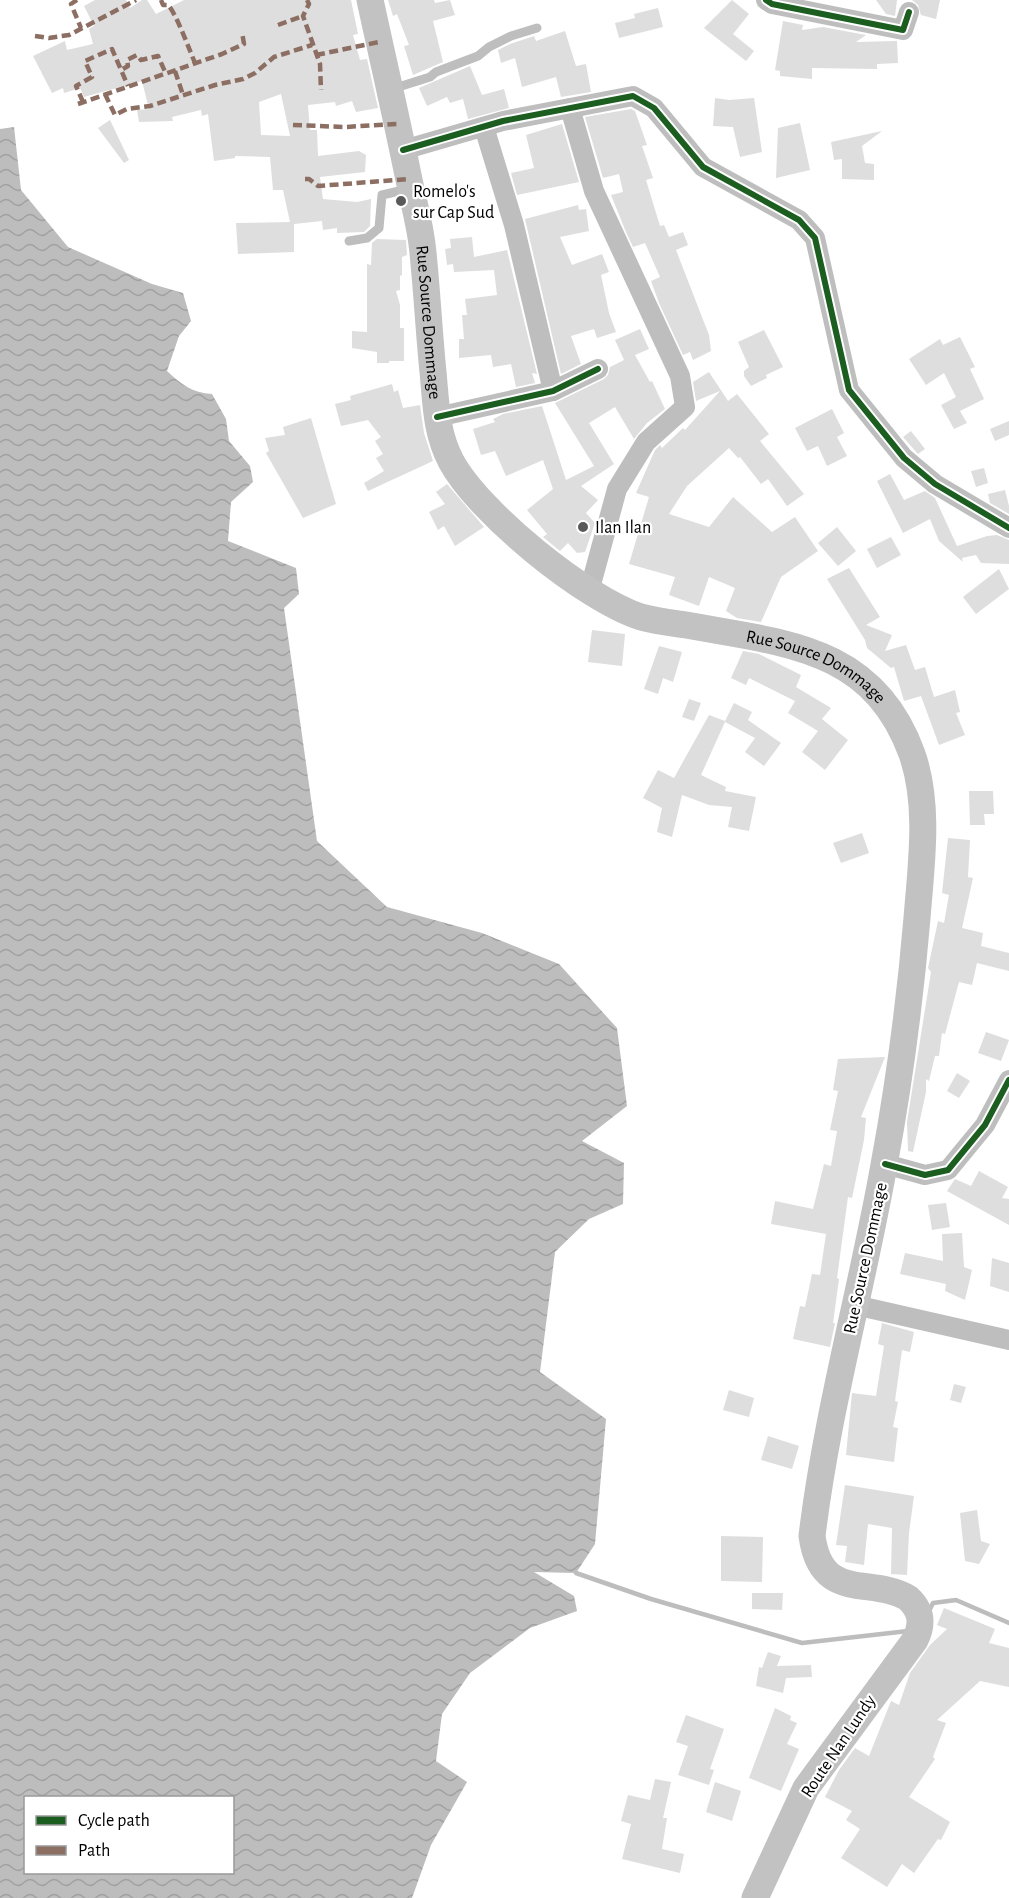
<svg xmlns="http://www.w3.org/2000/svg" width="1009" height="1898" viewBox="0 0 1009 1898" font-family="'Alegreya Sans',sans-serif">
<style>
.water{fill:url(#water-waves);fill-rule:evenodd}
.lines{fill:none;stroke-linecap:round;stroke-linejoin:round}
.stream{stroke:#bdbdbd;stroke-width:4.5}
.building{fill:#dedede;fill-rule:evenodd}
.lane{stroke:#bebebe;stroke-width:9}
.street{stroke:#bebebe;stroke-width:20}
.secondary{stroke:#c2c2c2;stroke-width:27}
.quiet{stroke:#8d6e63;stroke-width:4.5;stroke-dasharray:9 4.5;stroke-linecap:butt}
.cycleway-casing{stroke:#fff;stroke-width:10}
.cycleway{stroke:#1b5e20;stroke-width:6}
.poi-dot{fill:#595959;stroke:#fff;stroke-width:2}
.labels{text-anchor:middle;stroke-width:4.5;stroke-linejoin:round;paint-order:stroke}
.poi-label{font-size:18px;fill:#000;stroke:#fff;text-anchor:start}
.street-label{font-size:18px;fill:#000;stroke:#fff}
</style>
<defs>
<pattern id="water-waves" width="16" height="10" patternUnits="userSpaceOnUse" patternTransform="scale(1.5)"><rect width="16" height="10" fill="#bdbdbd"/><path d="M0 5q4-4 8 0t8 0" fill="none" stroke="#a1a1a1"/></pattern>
</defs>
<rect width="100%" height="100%" fill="#fff"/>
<!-- water -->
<path class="water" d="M14 127 21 190 68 247 152 284 183 293 191 321 179 336 167 371C181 384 192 393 212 394L226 419 229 441 250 466 253 482 231 502 228 541 296 568 299 594 284 608 317 841 387 907 482 933 559 964 617 1028 627 1106 582 1141 624 1163 623 1204 589 1219 555 1252 540 1372 606 1419 595 1544 576 1573 534 1572 574 1596 577 1611 530 1628 470 1673 442 1714 436 1761 467 1782 431 1845 412 1898H0V129ZM26 1798H232V1872H26Z"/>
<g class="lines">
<!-- stream -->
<g class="stream">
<path d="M576 1573 651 1599 802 1643 908 1631"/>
<path d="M929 1611 933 1603 956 1600 1009 1623"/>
</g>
</g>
<!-- building -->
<g class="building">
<path d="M95 0H126L130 8 142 0H147L156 14 184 0H351L358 34 353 35 360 60 367 59 378 108 356 112 352 101 336 106 335 102 308 105 310 130H317L318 156 359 151 366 155 365 172 320 177 323 199 357 202 371 199 370 226 364 232 337 233V228L323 230 322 221 294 224V252L238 254 236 223 290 222 283 190H273L270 157 235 156V158L214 161 208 114 202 116 201 110 172 117 173 121 139 122 137 110 149 109 142 81 84 97 80 88 64 93 63 88 52 93 33 56 65 41 67 50 93 44 89 29 94 26 84 6ZM281 94 290 136 261 135 259 102Z"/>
<path d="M388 0H434L435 3 450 0 455 15 433 21 443 62 413 75 404 46 409 45 397 14 393 16Z"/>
<path d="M732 0 749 14 733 34 754 51 746 61 704 28Z"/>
<path d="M876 0H897L895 16 886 14Z"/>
<path d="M912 0H940L936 19 921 15 918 5Z"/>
<path d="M658 8 663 27 619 38 615 23 635 18 634 14Z"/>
<path d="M783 21 803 25 802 30 823 27 866 35 856 42 897 41 898 63 877 64V69L812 68V79L780 76V71L775 70Z"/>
<path d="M565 31 576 66 586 64 591 92 561 97 556 77 522 87 515 58 501 63 498 50 510 44 534 36 536 41Z"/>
<path d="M470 66 482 95 504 89 509 108 468 119 463 99 450 103 447 97 427 106 419 88Z"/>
<path d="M715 98 729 100 754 98 762 152 740 157 733 127 713 126Z"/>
<path d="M631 109 635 111 647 145 642 146 653 178 646 180 660 226 664 225 669 237 683 232 688 245 676 250 709 335 711 351 693 360 690 352 683 355 659 303 651 281 660 277 645 243 633 247 626 232 611 195 623 192 619 174 603 178 585 117Z"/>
<path d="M110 120 129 160 124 163 98 128Z"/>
<path d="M800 123 810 170 776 178 778 128Z"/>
<path d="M562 124 579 182 517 195 511 173 534 168 526 135Z"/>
<path d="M882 131 862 146 865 163 874 164V180L842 179V159L834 160 831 142Z"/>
<path d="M578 205 579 210 586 209 589 231 560 237 572 265 602 254 609 272 601 275 609 313 616 332 597 338 594 329 571 336 581 364 561 374 525 219Z"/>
<path d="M472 237 474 257 507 250 537 374 532 373 535 383 516 387 511 364 493 367 491 355 459 358V339H464L462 315H467L465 299 497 295 494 270 454 272 453 264 447 265 445 249 451 248 450 239Z"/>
<path d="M377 239 406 240 407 255 402 257V275L400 276V290L396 291 400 305V328H404V361H389V363H377V352L352 348V331L367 332V264L371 265 372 243Z"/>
<path d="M640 329 649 349 635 355 650 382 652 381 665 409 647 423 634 439 615 407 589 423 614 464 581 486 598 500 586 513 595 523 585 552 577 553 568 543 560 551 543 537 547 534 527 510 553 489 543 460 506 476 495 451 481 455 473 429 495 422 493 419 503 414 542 406 566 480 594 466 555 403 604 379 608 375 610 367 624 360 615 340Z"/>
<path d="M764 330 783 367 766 375 767 378 751 386 744 376V371L749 367 738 342Z"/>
<path d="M960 337 975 367 970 369 984 399 960 411 967 423 954 429 941 405 956 397 944 373 926 385 909 359 940 339 943 345Z"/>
<path d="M709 372 728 401 737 394 769 434 760 441 804 494 787 506 768 479 761 484 740 457 738 458 729 448 687 486 669 514 709 527 733 497 772 532 795 517 818 551 781 577 761 622 737 618 726 611 735 588 709 577 699 606 669 595 675 577 629 564 649 497 636 493 655 450 660 445 662 448 683 428 685 430 720 391 696 401 693 382Z"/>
<path d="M392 384 394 392 398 390 403 408 420 405 424 433 433 461 368 491 364 483 384 471 376 458 383 454 375 441 381 437 368 420 341 426 335 404 351 400 350 396Z"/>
<path d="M832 409 844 433 837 437 847 456 827 466 818 446 807 451 795 428Z"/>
<path d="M311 418 336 504 303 518 266 453 269 451 265 438 285 435 283 427Z"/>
<path d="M1009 421V435L995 441 990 429Z"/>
<path d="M911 431 925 449 918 454 903 437Z"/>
<path d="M984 468 988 483 976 487 971 471Z"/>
<path d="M890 474 904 500 925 491 935 498 957 546 987 536 997 535 1009 540V564L981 563 976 555 962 558 963 562 939 541 930 519 903 533 877 481Z"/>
<path d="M447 484 484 527 455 546 444 526 438 530 429 512 445 504 436 492Z"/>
<path d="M1005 490 1009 506V514L990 503 988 494Z"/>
<path d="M837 527 856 551 838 566 818 543Z"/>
<path d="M891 537 901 555 877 568 867 549Z"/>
<path d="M849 568 880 617 866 625 892 635 885 651 906 645 915 670 925 667 934 697 955 690 960 712 956 713 965 735 939 745 921 696 904 701 894 667 891 668 867 648 865 640 827 579Z"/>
<path d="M999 569 1009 589 976 614 963 597Z"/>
<path d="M592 630 625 634 622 666 588 662Z"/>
<path d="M659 646 682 652 673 682 663 678 658 694 644 689Z"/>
<path d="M743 651 759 654 801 675 796 687 831 708 822 719 848 740 825 770 802 752 818 731 788 713 795 701 749 678 746 685 731 678Z"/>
<path d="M689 699 701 703 694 721 682 717Z"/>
<path d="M734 703 752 712 748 720 781 743 764 766 745 752 755 738 725 722 701 775 726 787 725 791 756 797 749 831 728 827 732 807 709 805 682 795 672 837 657 832 662 808 643 798 658 770 674 778 709 715 725 721Z"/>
<path d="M969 791H993L994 814H984L985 825H970Z"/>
<path d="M862 833 869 853 841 863 833 843Z"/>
<path d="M948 838 970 840 968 877 973 878 962 928 983 933 981 946 1009 953V971L977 963 972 985 959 982 945 1034 942 1033 939 1056H935L929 1081 926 1079V1092L913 1152 908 1151 907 1122 931 972 928 968 938 921 944 923 949 895 942 893Z"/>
<path d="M986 1032 1009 1040 1001 1061 978 1053Z"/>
<path d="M885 1057 861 1117 866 1118 864 1140 852 1198 848 1197 837 1278 839 1279 833 1323H835L830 1347 793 1339 800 1306 805 1307 812 1274 820 1275 826 1234 771 1224 775 1201 813 1209 824 1164 831 1166 837 1131 830 1130 838 1091 833 1090 838 1059Z"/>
<path d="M957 1073 970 1081 959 1098 947 1091Z"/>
<path d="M979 1171 1008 1187 1002 1198 1009 1199V1225L947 1191 955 1179 971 1186Z"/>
<path d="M946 1203 950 1227 932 1230 928 1205Z"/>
<path d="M962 1233 964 1267 972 1270 965 1300 945 1291 946 1284 900 1274 905 1253 943 1261 942 1234Z"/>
<path d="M992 1258 1009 1263V1292L990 1286Z"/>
<path d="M882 1323 914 1332 910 1352 902 1350 895 1401 898 1402 893 1427 898 1428 894 1462 846 1455 852 1393 876 1396 884 1346 878 1344Z"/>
<path d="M954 1384 966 1387 961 1403 950 1400Z"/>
<path d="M729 1390 754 1398 749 1417 723 1410Z"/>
<path d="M768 1436 799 1446 792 1469 761 1460Z"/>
<path d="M845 1485 914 1496 909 1533 907 1575 891 1574 892 1528 868 1524 864 1565 845 1562 847 1546 836 1545Z"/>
<path d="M977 1510 981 1541 990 1544 979 1564 965 1561 960 1513Z"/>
<path d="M721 1536 763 1537 762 1582 721 1581Z"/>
<path d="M752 1593H783L782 1610 752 1609Z"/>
<path d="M944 1608 995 1629 989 1643 1009 1648V1687L980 1681 937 1720 946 1723 933 1757 935 1759 909 1797 950 1822 941 1840 938 1839 914 1873 902 1864 887 1887 841 1858 860 1829 846 1820 852 1811 825 1797 839 1770 855 1748 869 1756 891 1701 899 1705 910 1673 930 1645 947 1629 937 1625Z"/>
<path d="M768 1652 781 1656 777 1666 811 1665 812 1677 786 1678 783 1693 756 1686 759 1667 762 1668Z"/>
<path d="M775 1708 791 1716 790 1720 797 1723 787 1744 799 1749 781 1791 749 1778Z"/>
<path d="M686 1715 724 1729 710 1769 714 1770 709 1785 678 1775 688 1746 676 1742Z"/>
<path d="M655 1779 671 1782 663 1818H667L662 1849 684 1854 680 1873 622 1859 631 1824 621 1821 628 1795 650 1800Z"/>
<path d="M715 1782 741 1791 732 1821 706 1812Z"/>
</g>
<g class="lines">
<!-- lane -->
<g class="lane">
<path d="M392 89 430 77 436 72 478 56 489 47 511 36 537 28"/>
<path d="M349 241 367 238 379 228 382 195 408 189"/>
</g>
<!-- street -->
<g class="street">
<path d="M766 0 772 4 903 30 909 12"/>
<path d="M570 108 594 191 680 376 685 407 646 442 617 489 589 592"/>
<path d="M484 127 514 225 553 391"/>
<path d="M403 150 503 121 633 96 654 108 703 167 799 220 815 238 849 390 904 458 935 484 1009 528"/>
<path d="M437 417 553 391 598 369"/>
<path d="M885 1164 925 1175 948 1170 985 1125 1009 1080"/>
<path d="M855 1305 1009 1340"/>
</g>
<!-- secondary -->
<path class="secondary" id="s1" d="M370 0C383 60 397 120 409 180 414 204 421 228 423 253 427 292 429 332 433 372 436 403 436 433 451 461 479 513 585 599 641 617 655 621 672 623 686 625 783 643 873 646 912 754 930 805 921 866 917 918 910 1001 899 1084 884 1165 862 1289 827 1411 812 1536 821 1603 871 1576 908 1598 922 1611 923 1624 915 1640L806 1788 755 1898"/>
<!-- quiet -->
<g class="quiet">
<path d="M77 0 71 4 81 28"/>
<path d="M161 0 163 5H168C176 13 189 49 195 63"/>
<path d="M307 0 309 4 303 16 320 64 321 90"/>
<path d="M278 25 303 16"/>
<path d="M35 36 49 38 69 35 136 0"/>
<path d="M316 55 379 42"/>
<path d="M123 69 128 66 127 60 137 55 141 60 158 56 166 74"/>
<path d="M175 71 183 95"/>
<path d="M105 94 115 115 127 109 150 106 215 85 243 79 255 73 274 57 312 45"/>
<path d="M83 102 76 86 92 77 85 61 112 49 128 86"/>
<path d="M78 104 222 54 244 44 242 32"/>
<path d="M293 125 345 127 397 124"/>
<path d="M305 179H309L318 186 409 179"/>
</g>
<defs>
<g id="cycleway">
<path d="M766 0 772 4 903 30 909 12"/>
<path d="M403 150 503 121 633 96 654 108 703 167 799 220 815 238 849 390 904 458 935 484 1009 528"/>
<path d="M437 417 553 391 598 369"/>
<path d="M885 1164 925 1175 948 1170 985 1125 1009 1080"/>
</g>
</defs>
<!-- cycleway casing -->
<use href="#cycleway" class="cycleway-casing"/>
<!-- cycleway -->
<use href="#cycleway" class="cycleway"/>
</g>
<!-- markers -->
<g class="poi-dot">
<circle cx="401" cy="201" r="6"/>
<circle cx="583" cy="527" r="6"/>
</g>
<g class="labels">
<!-- poi labels -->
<g class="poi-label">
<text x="413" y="197">Romelo's<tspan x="413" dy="21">sur Cap Sud</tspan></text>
<text x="595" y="533">Ilan Ilan</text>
</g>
<!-- street labels -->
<g class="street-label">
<text dy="6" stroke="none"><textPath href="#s1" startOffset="328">Rue Source Dommage</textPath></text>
<text dy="6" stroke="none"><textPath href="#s1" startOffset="903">Rue Source Dommage</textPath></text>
<text transform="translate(865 1258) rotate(-78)" y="6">Rue Source Dommage</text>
<text transform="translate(838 1746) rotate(-56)" y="6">Route Nan Lundy</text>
</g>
</g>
<!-- legend -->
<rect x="24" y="1796" width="210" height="78" fill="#ffffff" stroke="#999999" stroke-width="1.5"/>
<rect x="36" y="1816" width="30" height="9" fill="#1b5e20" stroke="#999999" stroke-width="1.5"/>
<text x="78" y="1826" font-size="18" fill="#000000">Cycle path</text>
<rect x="36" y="1846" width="30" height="9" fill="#8d6e63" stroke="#999999" stroke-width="1.5"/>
<text x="78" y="1856" font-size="18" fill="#000000">Path</text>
</svg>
